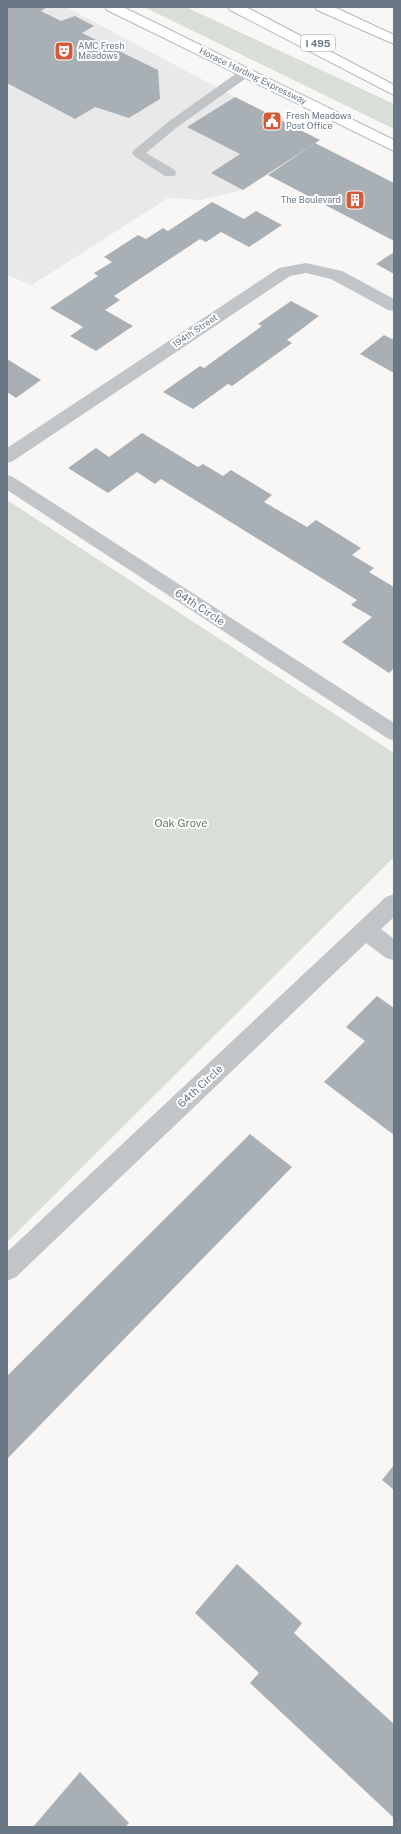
<svg xmlns="http://www.w3.org/2000/svg" width="401" height="1834" viewBox="0 0 401 1834" font-family="'Public Sans',sans-serif">
<style>
.built{fill:#e8e9e8}
.green{fill:#d9ded6}
.building{fill:#a9b0b5}
.lines{fill:none;stroke-linecap:round;stroke-linejoin:round}
.secondary-casing{stroke:#b4b9bd;stroke-width:2}
.highway-casing{stroke:#b4b8bb;stroke-width:2}
.lane{fill:#c1c5c8;fill-rule:evenodd}
.street{fill:#c1c5c8;fill-rule:evenodd}
.secondary{fill:#fff;fill-rule:evenodd}
.highway{fill:#fff;fill-rule:evenodd}
.labels{text-anchor:middle;stroke-width:4;stroke-linejoin:round;paint-order:stroke}
.far-poi-label{font-size:9px;fill:#697884;stroke:#fff;text-anchor:start}
.far-street-label{font-size:9px;fill:#697884;stroke:#fff}
.shield{fill:#fff;stroke:#96a0a9;stroke-width:1}
.shield-label{font-size:10px;font-weight:bold;fill:#697884}
.street-label{font-size:11px;fill:#697884;stroke:#fff}
.park-label{font-size:11px;fill:#677663;stroke:#fff}
</style>
<rect width="100%" height="100%" fill="#f8f7f5"/>
<!-- built -->
<path class="built" d="M7 7H66L235 97 320 140 243 190 201 200 168 198 32 285 7 275Z"/>
<!-- green -->
<g class="green">
<path d="M144 7H186L394 104V129Z"/>
<path d="M7 500 394 753V857L7 1242Z"/>
</g>
<!-- building -->
<g class="building">
<path d="M7 7H47L41 11 61 21 75 16 94 26 82 33 158 70 160 99 129 118 95 107 75 119 7 83Z"/>
<path d="M235 97 320 140 243 190 211 173 240 154 187 127Z"/>
<path d="M315 143 394 183V241L268 175Z"/>
<path d="M212 202 244 219 256 211 282 225 249 247 221 232 206 242 200 239 114 296 120 300 105 310 133 326 96 351 70 336 83 327 50 308 98 276 94 273 112 262 104 257 138 235 146 239 163 228 168 231Z"/>
<path d="M394 252V274L376 264Z"/>
<path d="M291 301 319 316 287 340 292 343 232 386 228 384 193 409 163 392 200 366 204 368 262 326 258 324Z"/>
<path d="M384 335 394 340V373L360 354Z"/>
<path d="M7 359 41 380 16 398 7 392Z"/>
<path d="M142 433 198 467 203 464 223 476 231 470 272 495 264 502 307 527 316 520 361 548 352 555 374 568 369 572 394 587V668L389 673 342 642 372 617 351 605 357 600 161 479 155 484 137 472 108 493 68 468 96 448 109 457Z"/>
<path d="M377 996 394 1008V1135L324 1082 365 1041 346 1027Z"/>
<path d="M250 1134 292 1167 7 1459V1376Z"/>
<path d="M394 1465V1490L382 1480Z"/>
<path d="M237 1564 302 1623 294 1633 394 1724V1818L250 1683 259 1673 195 1613Z"/>
<path d="M80 1772 129 1823 125 1827H33Z"/>
</g>
<g class="lines">
<defs>
<path id="secondary" d="M105 7H123L394 140V151L107 10Z"/>
<g id="highway">
<path d="M228 7H246L394 85V95L230 10Z"/>
<path d="M315 7H334L394 35V44L317 10Z"/>
</g>
</defs>
<!-- secondary casing -->
<use href="#secondary" class="secondary-casing"/>
<!-- highway casing -->
<use href="#highway" class="highway-casing"/>
<!-- lane -->
<path class="lane" d="M245 69 249 70 251 73 249 76 176 128 146 153 175 170 176 173 175 176H165L134 156 132 153 134 150 168 122 241 70Z"/>
<!-- street -->
<g class="street">
<path d="M306 263 342 271 394 299V311L388 310 331 279 306 273 290 276 13 461 7 463V448L279 268Z"/>
<path d="M7 475 13 477 394 723V741L387 738 7 490Z"/>
<path d="M394 894V917L381 929 394 939V960L386 958 366 943 16 1277 7 1281V1252L357 924 386 897Z"/>
</g>
<!-- secondary -->
<use href="#secondary" class="secondary"/>
<!-- highway -->
<use href="#highway" class="highway"/>
</g>
<!-- icons -->
<defs>
<symbol id="theatre-square" viewBox="-11 -11 22 22"><rect x="-9" y="-9" width="18" height="18" rx="4" fill="#d55837" stroke="#fff"/><path d="M-5-5.5Q0-4 5-5.5V0Q5 5 0 6Q-5 5-5 0ZM-3.3-2.5H-1v1.5H-3.3ZM1-2.5H3.3v1.5H1ZM-2.8 1Q0 5.5 2.8 1Z" fill="#fff"/></symbol>
<symbol id="civic-square" viewBox="-11 -11 22 22"><rect x="-9" y="-9" width="18" height="18" rx="4" fill="#d55837" stroke="#fff"/><path d="M-.6-6.5H3V-4.5H.6V-3L4-1V1h2V6H-6V1h2V-1L-.6-3ZM-1.2 2.5V6h2.4V2.5Z" fill="#fff"/></symbol>
<symbol id="building-square" viewBox="-11 -11 22 22"><rect x="-9" y="-9" width="18" height="18" rx="4" fill="#d55837" stroke="#fff"/><path d="M-4-6H4V6H1V3H-1V6H-4ZM-2.5-4.3h1.7v1.8h-1.7ZM.8-4.3h1.7v1.8H.8ZM-2.5-1h1.7V.8h-1.7ZM.8-1h1.7V.8H.8Z" fill="#fff"/></symbol>
</defs>
<g fill-rule="evenodd">
<use href="#theatre-square" x="53" y="40" width="22" height="22"/>
<use href="#civic-square" x="261" y="110" width="22" height="22"/>
<use href="#building-square" x="344" y="189" width="22" height="22"/>
</g>
<g class="labels">
<!-- far-poi labels -->
<g class="far-poi-label">
<text x="78" y="49">AMC Fresh<tspan x="78" dy="10">Meadows</tspan></text>
<text x="286" y="119">Fresh Meadows<tspan x="286" dy="10">Post Office</tspan></text>
<text x="341" y="203" text-anchor="end">The Boulevard</text>
</g>
<!-- far-street labels -->
<g class="far-street-label">
<text transform="translate(253 76) rotate(26)" y="3">Horace Harding Expressway</text>
<text transform="translate(195 331) rotate(-34)" y="3">194th Street</text>
</g>
<!-- shield labels -->
<rect class="shield" x="301" y="35" width="34" height="16" rx="3"/>
<g class="shield-label">
<text x="318" y="47">I 495</text>
</g>
<!-- street labels -->
<g class="street-label">
<text transform="translate(200 607) rotate(33)" y="4">64th Circle</text>
<text transform="translate(200 1086) rotate(-43)" y="4">64th Circle</text>
</g>
<!-- park labels -->
<g class="park-label">
<text x="181" y="827">Oak Grove</text>
</g>
</g>
<!-- border -->
<rect width="401" height="1834" fill="none" stroke="#697884" stroke-width="16"/>
</svg>
